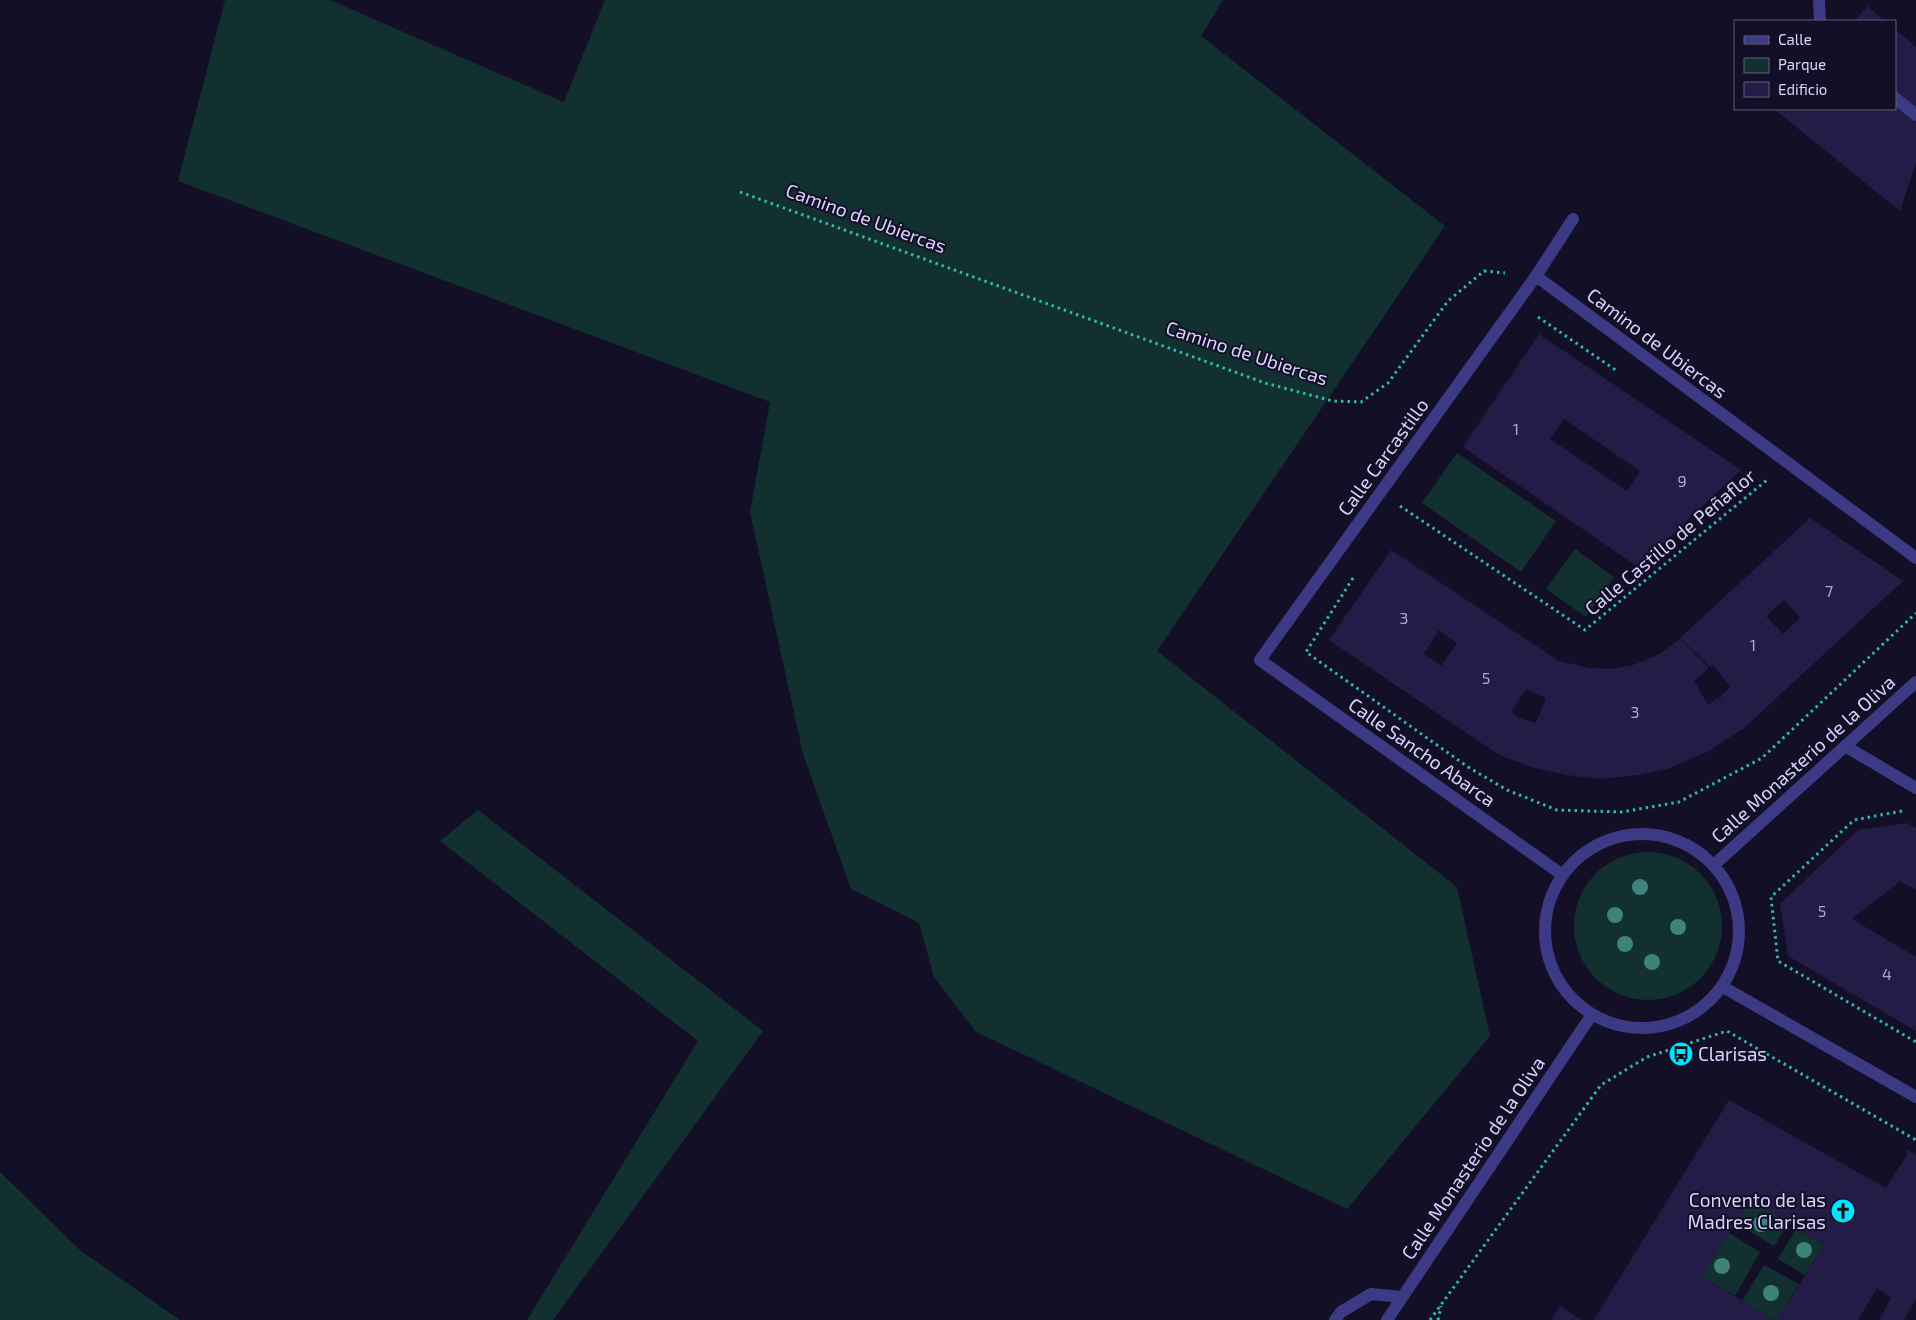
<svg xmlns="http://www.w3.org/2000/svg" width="1916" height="1320" viewBox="0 0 1916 1320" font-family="'Exo 2',sans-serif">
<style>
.green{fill:#12302f}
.building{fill:#241b47;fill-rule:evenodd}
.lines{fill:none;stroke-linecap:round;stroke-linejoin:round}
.path{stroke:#2fb8b0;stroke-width:3;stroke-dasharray:2.5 4;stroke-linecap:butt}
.minor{stroke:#3d3a85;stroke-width:12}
.tree{fill:#3d827b}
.labels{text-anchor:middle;stroke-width:4;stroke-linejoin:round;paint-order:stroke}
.number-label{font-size:16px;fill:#aca6d1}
.street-label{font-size:19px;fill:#d9d4ff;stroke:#130f26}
.poi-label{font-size:19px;fill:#d9d4ff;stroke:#130f26;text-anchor:start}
</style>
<rect width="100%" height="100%" fill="#130f26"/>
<!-- green -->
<g class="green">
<path d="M225 0H330L564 102 605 0H1223L1201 36 1445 226 1157 651 1457 887 1490 1036 1347 1209 976 1032 934 977 919 923 851 889 803 754 750 512 770 402 178 181Z"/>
<path d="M1457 453 1556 521 1521 572 1422 503Z"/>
<path d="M1575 549 1614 577 1586 617 1546 589Z"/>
<path d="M478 810 763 1031 553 1320H527L698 1041 440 841Z"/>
<circle cx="1648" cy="926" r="74"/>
<path d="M0 1172 81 1251 180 1320H0Z"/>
<path d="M1751 1199 1789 1223 1774 1246 1735 1223Z"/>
<path d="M1797 1228 1824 1245 1805 1275 1778 1259Z"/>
<path d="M1729 1233 1760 1252 1735 1296 1702 1276Z"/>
<path d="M1764 1265 1799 1284 1777 1320H1773L1742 1301Z"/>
</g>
<!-- building -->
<g class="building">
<path d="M1867 6 1885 21H1854Z"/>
<path d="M1895 29 1916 47V163L1900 211 1774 109H1895Z"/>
<path d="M1539 334 1741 470 1638 567 1463 447ZM1564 419 1640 471 1627 491 1550 439Z"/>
<path d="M1810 518 1903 581 1744 728 1707 752 1667 769 1638 775 1602 779 1566 775 1531 767 1499 755 1329 640 1391 550 1559 661 1589 668 1611 669 1633 665 1658 655 1680 639 1709 668 1694 681 1708 705 1718 698 1726 707 1719 697 1731 687 1713 665 1710 667 1680 638ZM1784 600 1800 618 1783 634 1766 616ZM1439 630 1457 643 1441 666 1424 654ZM1526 689 1546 698 1536 723 1519 718 1511 712Z"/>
<path d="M1907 823 1916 828V890L1900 881 1852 919 1916 957V1031L1788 956 1780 904 1858 830Z"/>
<path d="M1729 1100 1886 1188 1907 1155 1905 1148 1916 1155V1299L1904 1320H1879L1891 1298 1877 1288 1858 1320H1777L1824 1245 1751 1199 1702 1276 1773 1320H1594Z"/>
<path d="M1560 1306 1582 1320H1551Z"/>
</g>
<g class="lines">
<!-- path -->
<g class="path">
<path d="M740 192 1265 383 1333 401 1361 402 1388 383 1448 301 1484 271 1505 273"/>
<path d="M1538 317 1617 371"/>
<path d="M1400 506 1585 630 1767 480"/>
<path d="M1353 578 1306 652 1468 767 1507 790 1557 810 1622 812 1679 802 1762 758 1916 613"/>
<path d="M1902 811 1854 820 1771 897 1778 961 1916 1042"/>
<path d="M1430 1320 1601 1085 1647 1057 1727 1031 1916 1140"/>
<path d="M1438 1320 1441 1306"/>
</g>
<!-- minor -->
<g class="minor">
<path d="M1819 0 1820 21"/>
<path d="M1895 98 1916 115"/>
<path d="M1536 276 1916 558"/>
<path d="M1845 746 1916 788"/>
<circle cx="1642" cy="931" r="97"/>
<path d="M1715 864 1916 682"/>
<path d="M1561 874 1260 660 1536 276 1573 219"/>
<path d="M1723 987 1916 1097"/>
<path d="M1335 1320 1341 1312 1371 1294 1402 1297"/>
<path d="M1387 1320 1591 1016"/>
</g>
</g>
<!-- trees -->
<g class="tree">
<circle cx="1640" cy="887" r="8"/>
<circle cx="1615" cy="915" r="8"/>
<circle cx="1678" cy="927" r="8"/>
<circle cx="1625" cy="944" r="8"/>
<circle cx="1652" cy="962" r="8"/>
<circle cx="1761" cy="1224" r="8"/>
<circle cx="1804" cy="1250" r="8"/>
<circle cx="1722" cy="1266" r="8"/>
<circle cx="1771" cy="1293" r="8"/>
</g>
<!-- icons -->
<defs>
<symbol id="bus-disc" viewBox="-11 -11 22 22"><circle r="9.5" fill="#00e5ff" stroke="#130f26"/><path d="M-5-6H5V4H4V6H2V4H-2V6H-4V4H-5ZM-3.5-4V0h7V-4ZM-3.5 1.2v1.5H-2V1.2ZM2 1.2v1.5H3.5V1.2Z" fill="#111"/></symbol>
<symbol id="church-disc" viewBox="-11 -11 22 22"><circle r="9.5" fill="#00e5ff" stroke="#130f26"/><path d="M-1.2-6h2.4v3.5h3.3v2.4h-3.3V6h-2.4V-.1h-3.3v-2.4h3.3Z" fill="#111"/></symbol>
</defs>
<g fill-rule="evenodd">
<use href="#bus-disc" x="1667" y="1040" width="28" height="28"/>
<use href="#church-disc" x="1829" y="1197" width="28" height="28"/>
</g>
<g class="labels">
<!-- number labels -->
<g class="number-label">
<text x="1516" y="435">1</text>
<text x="1682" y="487">9</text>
<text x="1829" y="597">7</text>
<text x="1404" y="624">3</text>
<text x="1753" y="651">1</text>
<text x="1486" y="684">5</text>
<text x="1635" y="718">3</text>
<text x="1822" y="917">5</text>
<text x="1887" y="980">4</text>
</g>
<!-- street labels -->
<g class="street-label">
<text transform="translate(866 218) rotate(20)" y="7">Camino de Ubiercas</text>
<text transform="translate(1657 343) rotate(37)" y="7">Camino de Ubiercas</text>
<text transform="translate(1247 353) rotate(18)" y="7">Camino de Ubiercas</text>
<text transform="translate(1383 457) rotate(-54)" y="7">Calle Carcastillo</text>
<text transform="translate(1670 542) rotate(-40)" y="7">Calle Castillo de Peñaflor</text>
<text transform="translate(1422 752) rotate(35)" y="7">Calle Sancho Abarca</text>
<text transform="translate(1803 759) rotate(-42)" y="7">Calle Monasterio de la Oliva</text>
<text transform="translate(1473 1158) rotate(-56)" y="7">Calle Monasterio de la Oliva</text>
</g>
<!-- poi labels -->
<g class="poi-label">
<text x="1698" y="1061">Clarisas</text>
<text x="1826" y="1207" text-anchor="end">Convento de las<tspan x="1826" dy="22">Madres Clarisas</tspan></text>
</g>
</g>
<!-- legend -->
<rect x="1734" y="20" width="162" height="90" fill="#130f26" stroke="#625e7d"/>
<rect x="1744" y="36" width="25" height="8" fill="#3d3a85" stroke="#625e7d"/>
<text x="1778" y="45" font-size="15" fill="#d9d4ff">Calle</text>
<rect x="1744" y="58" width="25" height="15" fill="#12302f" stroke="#625e7d"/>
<text x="1778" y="70" font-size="15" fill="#d9d4ff">Parque</text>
<rect x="1744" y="82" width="25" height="15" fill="#241b47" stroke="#625e7d"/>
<text x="1778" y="95" font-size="15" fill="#d9d4ff">Edificio</text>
</svg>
